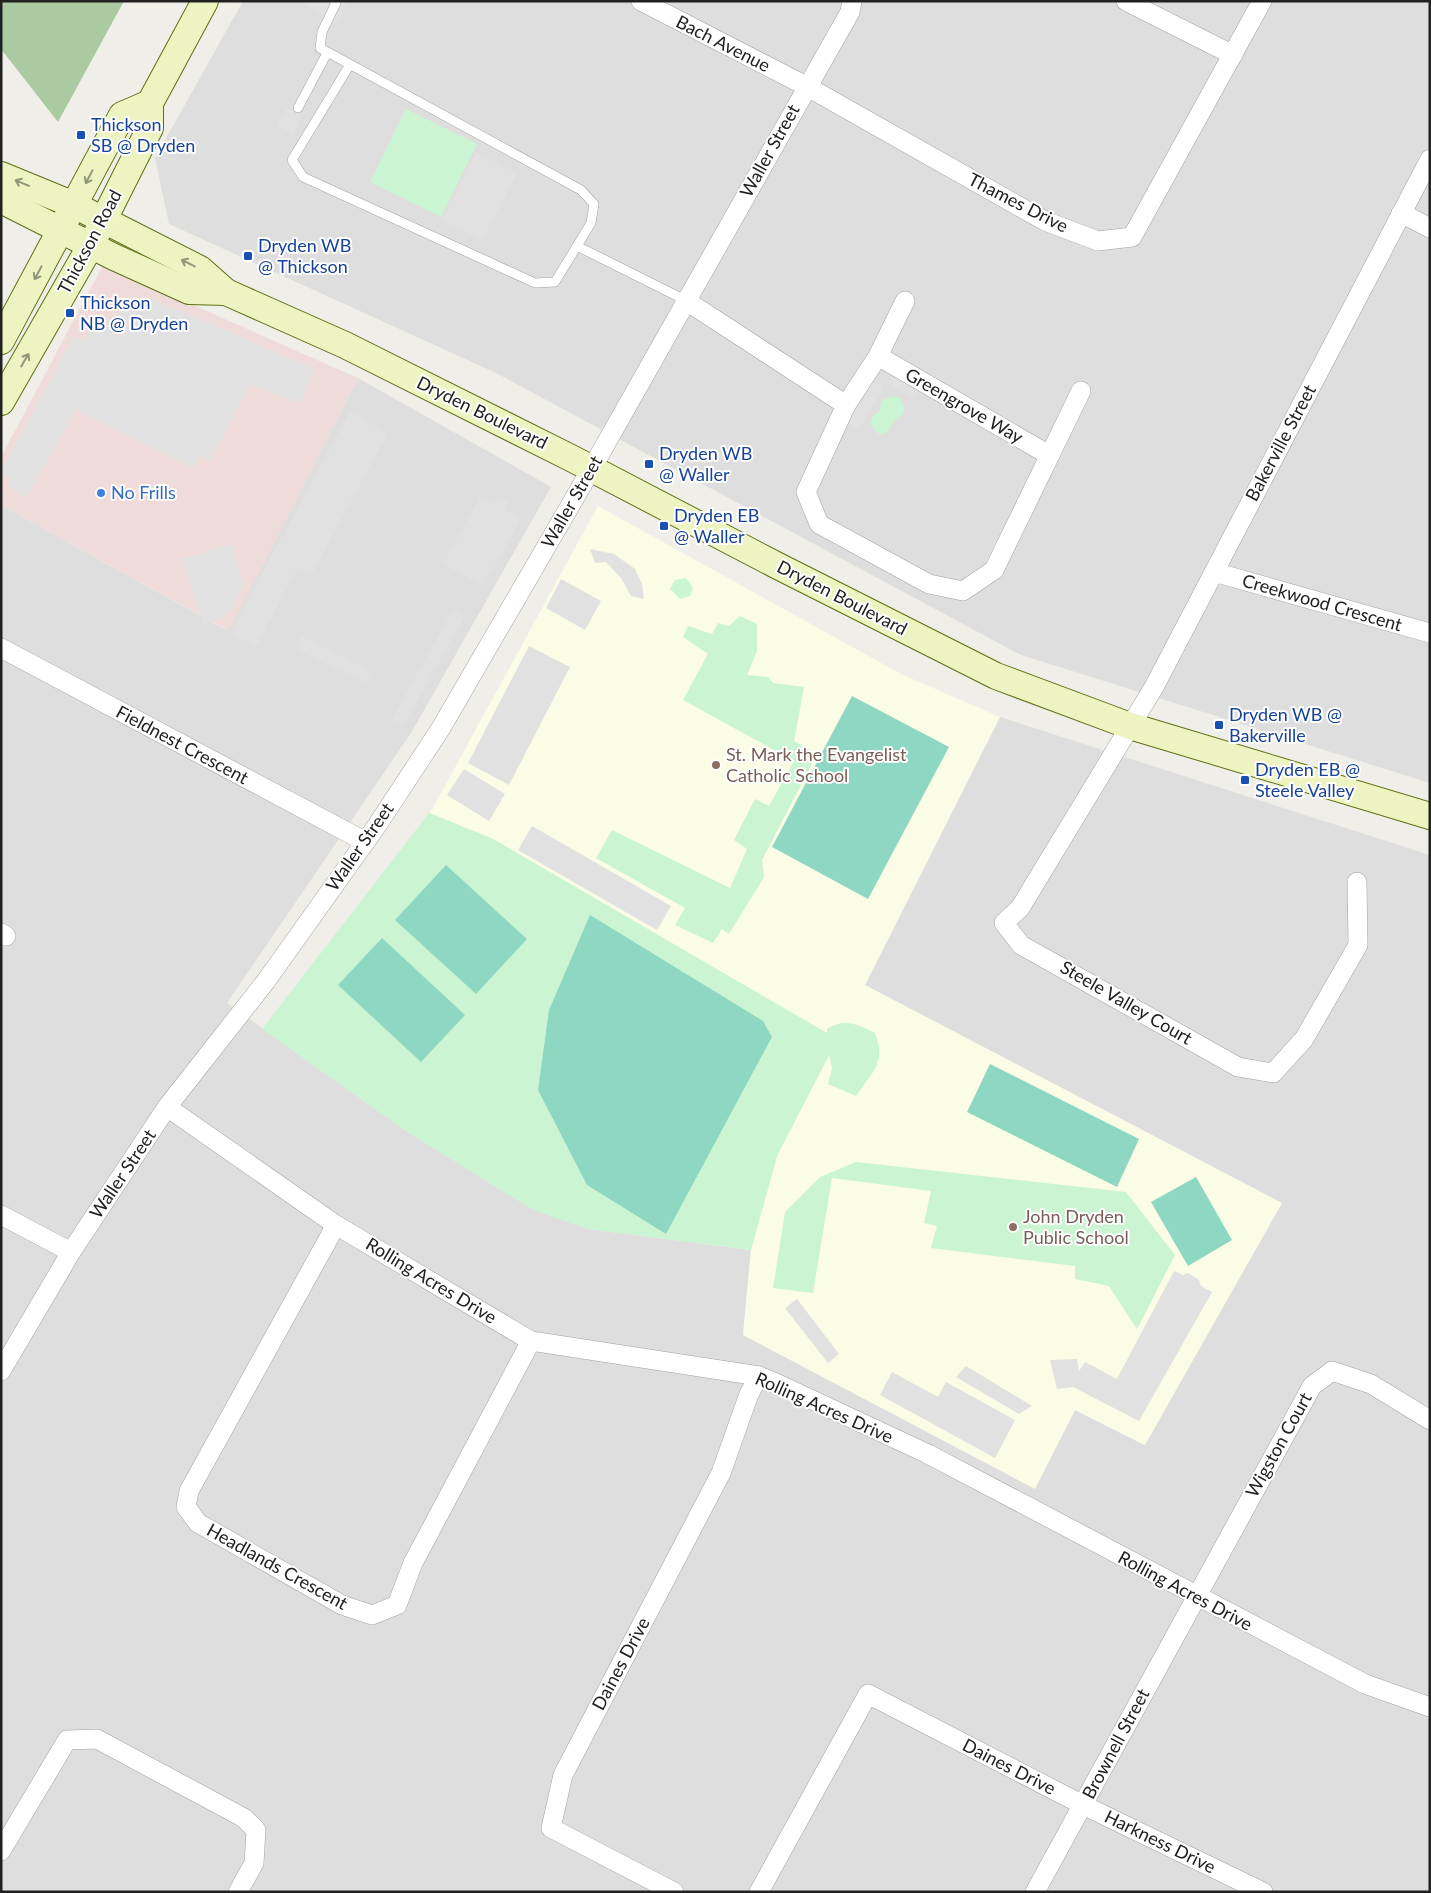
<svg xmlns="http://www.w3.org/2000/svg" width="1431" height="1893" viewBox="0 0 1431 1893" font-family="Lato,sans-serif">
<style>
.residential{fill:#dfdede}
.commercial{fill:#efdcda}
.education{fill:#fafce5}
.forest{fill:#aacba1}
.park{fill:#cbf5d2}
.pitch{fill:#8ed7c2}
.parking{fill:#e1e1e1}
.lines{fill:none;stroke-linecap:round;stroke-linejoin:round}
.lane-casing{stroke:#a2a2a2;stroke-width:10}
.street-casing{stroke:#a2a2a2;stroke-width:20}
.secondary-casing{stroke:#5c7010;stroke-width:28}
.lane{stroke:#fff;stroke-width:9}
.street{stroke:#fff;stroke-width:19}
.secondary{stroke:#edf4c2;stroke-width:26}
.oneway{stroke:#91957a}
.transit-dot{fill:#1a4fb4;stroke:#fff;stroke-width:2}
.shop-dot{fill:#3f7fe0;stroke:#fff;stroke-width:2}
.education-dot{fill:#8d6e63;stroke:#fff;stroke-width:2}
.labels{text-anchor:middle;stroke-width:4;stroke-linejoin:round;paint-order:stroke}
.street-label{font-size:18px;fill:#212121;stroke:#fff}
.transit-label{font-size:18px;fill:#164399;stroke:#fff;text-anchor:start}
.shop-label{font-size:18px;fill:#366cbe;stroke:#fff;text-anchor:start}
.education-label{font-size:18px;fill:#785e54;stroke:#fff;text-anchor:start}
</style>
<rect width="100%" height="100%" fill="#f0eee8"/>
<!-- residential -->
<g class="residential">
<path d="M243 1H1430V783L1021 655 496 373 169 224 155 158Z"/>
<path d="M358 378 551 487 411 733 227 1003 409 1133 588 1229 751 1250 743 1335 1035 1488 1075 1410 1144 1445 1282 1203 865 985 1000 717 1430 855V1892H1V505L228 631Z"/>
</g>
<!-- commercial -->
<path class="commercial" d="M103 265 358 378 229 631 1 505V457Z"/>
<!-- education -->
<path class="education" d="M598 506 901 674 1000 717 865 985 1282 1203 1145 1445 1075 1410 1035 1489 743 1335 751 1250 777 1156 837 1040 493 839 430 813Z"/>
<!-- forest -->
<path class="forest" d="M1 1H124L58 122 1 49Z"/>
<!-- park -->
<g class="park">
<path d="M406 109 477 144 441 217 370 182Z"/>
<path d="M894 396 901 399 904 408 903 414C892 420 893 427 884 434L877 433 870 424 873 416 879 412 882 400Z"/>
<path d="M686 578 693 588 690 596 680 599 670 589 675 580Z"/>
<path d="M740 616 757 624V651L747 675 768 677 773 683 804 687 794 741 817 754 762 860 764 877 729 934 722 929 713 943 675 925 685 908 596 858 612 830 730 888 747 849 734 840 755 799 769 806 794 761 683 700 708 654 683 637 688 626 712 634 718 623 729 626Z"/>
<path d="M429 813 493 839 827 1033V1029C845 1018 857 1024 875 1033 887 1063 872 1072 856 1096L828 1084 832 1068 829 1055 777 1156 751 1250 588 1229 533 1210 409 1133 262 1029Z"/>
<path d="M856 1162 1126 1192 1175 1255 1137 1329 1109 1286 1075 1279V1266L931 1248 937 1226 924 1223 931 1191 832 1178 813 1293 773 1288 785 1212 820 1177Z"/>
</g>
<!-- pitch -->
<g class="pitch">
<path d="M852 696 949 747 868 899 772 847Z"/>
<path d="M446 865 527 939 476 994 395 920Z"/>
<path d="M590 915 763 1021 772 1037 666 1234 587 1185 538 1090 549 1010Z"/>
<path d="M382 938 465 1015 421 1062 338 985Z"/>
<path d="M990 1064 1139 1139 1117 1187 967 1112Z"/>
<path d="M1196 1177 1232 1240 1188 1266 1151 1202Z"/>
</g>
<!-- parking -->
<g class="parking">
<path d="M298 1H348L337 23Z"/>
<path d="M287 108 302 116 293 134 277 126Z"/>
<path d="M476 152 517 173 482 241 441 220Z"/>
<path d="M148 297 315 369 300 403 250 385 210 461 198 455 193 468 76 410 27 497 7 486 11 479 1 475V472L74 336 84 341 89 332 130 305 142 308Z"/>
<path d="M895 372 921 386 914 399 888 384Z"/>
<path d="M871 381 884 388 859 429 846 422Z"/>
<path d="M350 412 388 433 311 576 297 569 256 647 230 633Z"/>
<path d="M480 496 493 502 497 496 508 502 505 509 521 518 484 586 443 564Z"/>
<path d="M232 544 243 584 232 609 220 619 203 625 182 559Z"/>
<path d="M590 549 614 554 635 569 642 584 644 599 631 596 621 578 606 562 595 563Z"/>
<path d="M561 579 601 601 585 630 546 608Z"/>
<path d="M453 609 465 616 403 727 391 721Z"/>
<path d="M301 636 374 673 367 685 295 648Z"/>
<path d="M529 646 570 667 509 785 468 763Z"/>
<path d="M464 769 505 794 489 821 447 795Z"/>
<path d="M532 826 671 906 657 930 518 850Z"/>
<path d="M1174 1271 1183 1275 1188 1273 1199 1280 1201 1286 1212 1292 1139 1421 1073 1387 1057 1389 1050 1360 1077 1359 1079 1371 1085 1362 1117 1379Z"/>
<path d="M797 1299 839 1354 828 1363 785 1308Z"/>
<path d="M966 1366 1032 1406 1019 1414 956 1377Z"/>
<path d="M892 1372 938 1397 946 1382 1015 1420 995 1458 880 1395Z"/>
</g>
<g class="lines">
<defs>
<g id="lane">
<path d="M334 1 336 3 322 32 320 48 581 190 594 204 591 223 555 282 535 283 303 177 292 160 349 66"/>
<path d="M298 108 327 53"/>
<path d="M577 246 685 300"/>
</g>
<g id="street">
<path d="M641 1 806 86 1045 221 1098 241 1132 237 1262 1"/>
<path d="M1126 1 1233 55"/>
<path d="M1401 213 1430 228"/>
<path d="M685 300 846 405"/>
<path d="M905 301 878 356 846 405 806 492 819 524 929 584 963 591 994 570 1081 391"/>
<path d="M878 356 1049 455"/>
<path d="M1214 572 1430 633"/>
<path d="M1 648 364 841"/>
<path d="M1357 882 1358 945 1304 1039 1273 1073 1238 1067 1021 945 1004 923 1020 908 1154 687 1430 159"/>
<path d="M1 933 6 936"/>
<path d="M167 1107 336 1225 531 1341 759 1376 776 1383 928 1454 1365 1684 1430 1707"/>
<path d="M1 1215 71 1252"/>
<path d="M336 1225 189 1491 186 1507 198 1523 342 1605 372 1615 397 1605 413 1563 531 1341"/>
<path d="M1 1371 71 1252 167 1107 266 981 378 824 441 728 592 468 850 12 852 1"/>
<path d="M1 1851 67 1740 97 1739 244 1818 256 1830 254 1863 238 1892"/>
<path d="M674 1892 551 1828 563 1775 721 1473 749 1394 759 1376"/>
<path d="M759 1892 868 1694 1083 1805 1263 1892"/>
<path d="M1035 1892 1312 1386 1332 1371 1371 1384 1430 1420"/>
</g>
<g id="secondary">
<path d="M1 175 74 205 200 269 226 292 345 345 571 458 776 565 996 676 1130 726 1430 816"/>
<path d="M1 200 114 257 189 291 226 292"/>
<path d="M1 341 122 115 150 103"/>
<path d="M1 402 91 245 150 128V103L205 1"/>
</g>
</defs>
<!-- lane casing -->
<use href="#lane" class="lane-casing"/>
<!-- street casing -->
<use href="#street" class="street-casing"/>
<!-- secondary casing -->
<use href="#secondary" class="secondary-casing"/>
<!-- lane -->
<use href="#lane" class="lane"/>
<!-- street -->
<use href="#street" class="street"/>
<!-- secondary -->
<use href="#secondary" class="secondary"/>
</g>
<!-- one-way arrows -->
<defs><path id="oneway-shaft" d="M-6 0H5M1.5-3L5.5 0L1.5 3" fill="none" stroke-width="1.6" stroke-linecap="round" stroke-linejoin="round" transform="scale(1.25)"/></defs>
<g class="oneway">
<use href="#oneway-shaft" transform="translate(89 177) rotate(118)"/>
<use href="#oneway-shaft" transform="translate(22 183) rotate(-157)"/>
<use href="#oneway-shaft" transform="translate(188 263) rotate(-153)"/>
<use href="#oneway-shaft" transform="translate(38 273) rotate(118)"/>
<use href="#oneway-shaft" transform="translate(25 360) rotate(-60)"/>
</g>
<!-- markers -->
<g class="transit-dot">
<rect x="76" y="130" width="10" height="10" rx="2.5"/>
<rect x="243" y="251" width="10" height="10" rx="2.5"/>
<rect x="65" y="308" width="10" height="10" rx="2.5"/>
<rect x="644" y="459" width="10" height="10" rx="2.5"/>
<rect x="659" y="521" width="10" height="10" rx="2.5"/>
<rect x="1214" y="720" width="10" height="10" rx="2.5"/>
<rect x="1240" y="775" width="10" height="10" rx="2.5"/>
</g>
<circle class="shop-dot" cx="101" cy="493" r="5"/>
<g class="education-dot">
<circle cx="716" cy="765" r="5"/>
<circle cx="1013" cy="1227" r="5"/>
</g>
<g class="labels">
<!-- street labels -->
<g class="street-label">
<text transform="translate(723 44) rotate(27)" y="6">Bach Avenue</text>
<text transform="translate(770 151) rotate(-61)" y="6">Waller Street</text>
<text transform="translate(1018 203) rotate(27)" y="6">Thames Drive</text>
<text transform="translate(90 242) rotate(-62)" y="6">Thickson Road</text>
<text transform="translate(964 406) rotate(30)" y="6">Greengrove Way</text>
<text transform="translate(482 413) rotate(26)" y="6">Dryden Boulevard</text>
<text transform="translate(1281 443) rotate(-62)" y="6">Bakerville Street</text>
<text transform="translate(572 502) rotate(-60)" y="6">Waller Street</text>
<text transform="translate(842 598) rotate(27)" y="6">Dryden Boulevard</text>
<text transform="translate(1322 603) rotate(16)" y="6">Creekwood Crescent</text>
<text transform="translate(182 745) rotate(28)" y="6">Fieldnest Crescent</text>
<text transform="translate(360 847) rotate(-55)" y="6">Waller Street</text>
<text transform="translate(1126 1003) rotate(30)" y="6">Steele Valley Court</text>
<text transform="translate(123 1174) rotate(-56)" y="6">Waller Street</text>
<text transform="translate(431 1281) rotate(31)" y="6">Rolling Acres Drive</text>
<text transform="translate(824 1408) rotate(24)" y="6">Rolling Acres Drive</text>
<text transform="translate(1279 1445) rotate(-61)" y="6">Wigston Court</text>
<text transform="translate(277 1567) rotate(29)" y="6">Headlands Crescent</text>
<text transform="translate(1185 1591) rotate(28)" y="6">Rolling Acres Drive</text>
<text transform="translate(621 1664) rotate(-62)" y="6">Daines Drive</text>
<text transform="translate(1116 1744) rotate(-62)" y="6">Brownell Street</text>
<text transform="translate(1009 1767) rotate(27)" y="6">Daines Drive</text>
<text transform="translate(1160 1842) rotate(26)" y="6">Harkness Drive</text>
</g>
<!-- transit labels -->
<g class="transit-label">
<text x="91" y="131">Thickson<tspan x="91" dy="21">SB @ Dryden</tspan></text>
<text x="258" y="252">Dryden WB<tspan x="258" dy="21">@ Thickson</tspan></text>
<text x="80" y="309">Thickson<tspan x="80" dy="21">NB @ Dryden</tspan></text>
<text x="659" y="460">Dryden WB<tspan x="659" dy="21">@ Waller</tspan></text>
<text x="674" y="522">Dryden EB<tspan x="674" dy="21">@ Waller</tspan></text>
<text x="1229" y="721">Dryden WB @<tspan x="1229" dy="21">Bakerville</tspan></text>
<text x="1255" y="776">Dryden EB @<tspan x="1255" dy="21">Steele Valley</tspan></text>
</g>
<!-- shop labels -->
<g class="shop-label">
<text x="111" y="499">No Frills</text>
</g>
<!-- education labels -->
<g class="education-label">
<text x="726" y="761">St. Mark the Evangelist<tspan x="726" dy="21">Catholic School</tspan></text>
<text x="1023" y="1223">John Dryden<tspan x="1023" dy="21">Public School</tspan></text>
</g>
</g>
<!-- border -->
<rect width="1431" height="1893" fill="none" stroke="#212121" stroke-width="5"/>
</svg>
